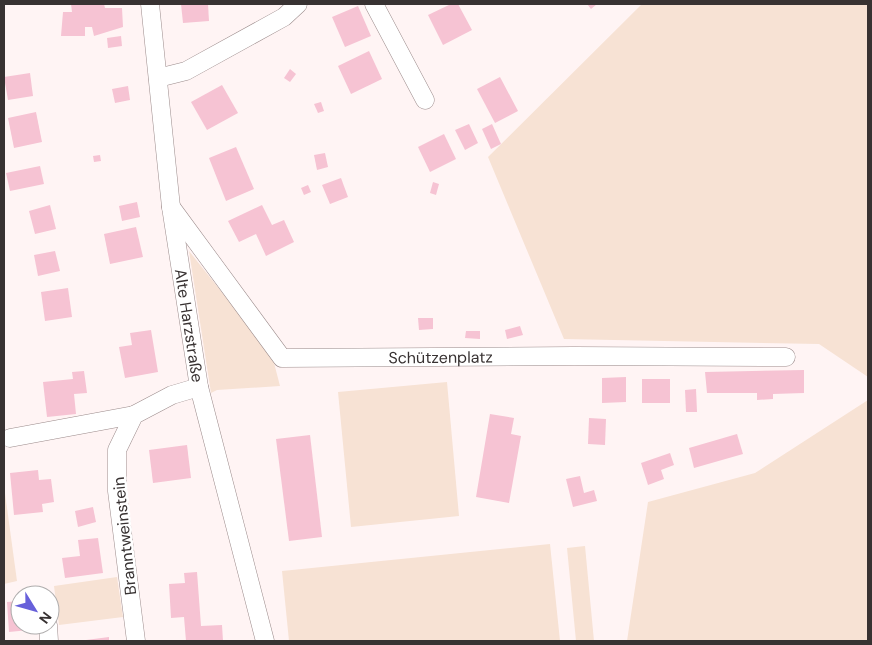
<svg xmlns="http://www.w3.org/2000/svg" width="872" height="645" viewBox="0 0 872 645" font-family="'DM Sans',sans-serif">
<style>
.green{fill:#f7e2d4}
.building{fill:#f6c3d3}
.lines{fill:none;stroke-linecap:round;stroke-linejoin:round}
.minor-casing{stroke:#9b8b8b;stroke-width:19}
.minor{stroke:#fff;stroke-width:18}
.labels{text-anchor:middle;stroke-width:5;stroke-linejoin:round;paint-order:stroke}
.street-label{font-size:16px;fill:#383232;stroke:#fff}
</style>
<rect width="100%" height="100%" fill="#fff4f4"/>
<!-- green -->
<g class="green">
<path d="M642 4H868V377L819 344 564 339 488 157Z"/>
<path d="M189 251 272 355 280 386 217 390 211 393Z"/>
<path d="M447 382 459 516 351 527 338 392Z"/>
<path d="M868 400V641H627L648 502 755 473Z"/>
<path d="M4 486 17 581 4 584Z"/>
<path d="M550 544 560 641H289L282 571Z"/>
<path d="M585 546 594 641H576L567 548Z"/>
<path d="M117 577 123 617 59 625 54 586Z"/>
</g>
<!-- building -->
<g class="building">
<path d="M71 4H104L105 8H122L123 27 94 36 92 27H85V36H61L63 12H72Z"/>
<path d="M181 4H208L209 21 183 23Z"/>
<path d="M451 4H458L472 30 443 45 428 15Z"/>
<path d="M587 4H597L591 9Z"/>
<path d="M358 6 371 36 345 47 332 17Z"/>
<path d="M121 36 122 46 108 48 107 38Z"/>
<path d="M369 51 382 79 351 94 338 66Z"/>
<path d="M290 69 296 74 290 82 284 78Z"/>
<path d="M30 73 33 96 8 100 4 77Z"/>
<path d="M500 77 518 111 495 123 477 89Z"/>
<path d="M222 85 238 113 207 130 191 102Z"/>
<path d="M128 86 130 100 115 103 112 89Z"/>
<path d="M321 102 324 111 318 113 314 104Z"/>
<path d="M36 112 42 142 14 148 8 118Z"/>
<path d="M469 124 478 143 465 150 455 130Z"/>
<path d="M492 124 501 144 491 149 482 129Z"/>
<path d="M444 134 456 159 430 172 418 147Z"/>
<path d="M236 147 254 189 226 201 209 158Z"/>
<path d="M325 153 328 167 317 170 314 155Z"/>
<path d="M100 155 101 161 94 162 93 156Z"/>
<path d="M40 166 44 184 10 191 6 173Z"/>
<path d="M341 178 348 197 330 204 322 185Z"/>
<path d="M433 182 439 184 436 195 430 193Z"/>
<path d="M308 185 311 192 304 195 301 188Z"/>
<path d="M137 202 140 217 122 221 119 206Z"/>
<path d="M50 205 56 229 35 234 29 211Z"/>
<path d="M262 205 272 225 284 220 294 242 266 256 256 234 239 242 228 221Z"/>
<path d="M136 227 143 257 110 264 104 234Z"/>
<path d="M55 251 60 271 38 276 34 255Z"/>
<path d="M68 288 72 317 45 321 41 292Z"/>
<path d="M418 318H433V329L419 330Z"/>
<path d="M520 326 523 335 507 339 505 330Z"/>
<path d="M151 330 158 372 125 378 119 347 132 345 130 333Z"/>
<path d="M466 331H480V339L465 338Z"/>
<path d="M804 370V393L773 394V399L757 400V393H707L705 372Z"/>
<path d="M84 371 87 393 74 394 76 414 47 417 43 382 73 379 72 372Z"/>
<path d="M626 377V402L602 403V378Z"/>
<rect x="642" y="379" width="28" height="24"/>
<path d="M696 389 697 412H686L685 390Z"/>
<path d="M490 414 514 418 511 434 521 436 509 503 476 497Z"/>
<path d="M589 418 606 419 605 445 588 444Z"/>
<path d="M737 434 743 454 694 468 689 448Z"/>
<path d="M310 435 322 537 289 541 276 439Z"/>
<path d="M187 445 191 478 153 483 149 450Z"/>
<path d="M670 453 674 465 661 470 664 479 648 485 641 463Z"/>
<path d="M38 470 39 480 51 479 54 502 42 504 43 512 14 515 10 473Z"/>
<path d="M580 476 584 493 594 490 597 501 573 507 566 479Z"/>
<path d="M93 507 96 522 78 527 75 511Z"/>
<path d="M98 538 103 573 65 578 62 558 80 556 78 540Z"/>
<path d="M197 572 201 626 222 625 223 641H186L184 617 171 618 169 584 185 583 184 573Z"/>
<path d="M20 601V625H29V630L9 632 7 602Z"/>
<path d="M109 637V641H86V640Z"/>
</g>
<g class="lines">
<defs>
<g id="minor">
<path id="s1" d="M150 4 171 207 199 387 265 641"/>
<path d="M374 4 425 100"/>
<path d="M158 78 186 71 284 17 298 4"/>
<path id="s2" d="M171 207 282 358 574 356 786 357"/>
<path d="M10 438 134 415"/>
<path d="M48 625 49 641"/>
<path d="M136 641 117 491V450L134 415 172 395 199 387"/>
</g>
</defs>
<!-- minor casing -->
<use href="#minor" class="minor-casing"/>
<!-- minor -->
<use href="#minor" class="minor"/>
</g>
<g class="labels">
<!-- street labels -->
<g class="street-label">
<text dy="6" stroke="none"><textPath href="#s1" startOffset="324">Alte Harzstraße</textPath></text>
<text dy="6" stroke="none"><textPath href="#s2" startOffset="346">Schützenplatz</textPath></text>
<text transform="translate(124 536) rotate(-96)" y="6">Branntweinstein</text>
</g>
</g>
<!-- border -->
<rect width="872" height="645" fill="none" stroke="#383232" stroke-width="10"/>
<!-- north arrow -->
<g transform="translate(35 610) rotate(127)"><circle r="24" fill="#ffffff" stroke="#afadad"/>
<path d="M0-4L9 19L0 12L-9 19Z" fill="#6760da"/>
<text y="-8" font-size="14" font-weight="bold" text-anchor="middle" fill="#383232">N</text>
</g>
</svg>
